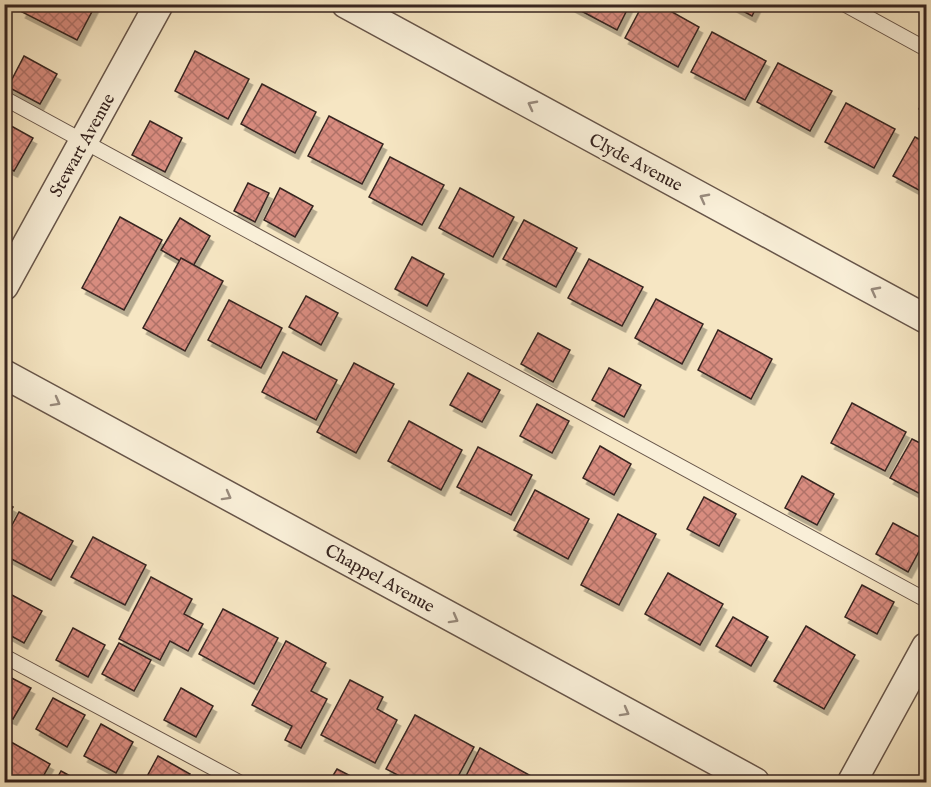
<svg xmlns="http://www.w3.org/2000/svg" width="931" height="787" viewBox="0 0 931 787" font-family="'IM FELL English',serif">
<style>
.building{fill:url(#building-cross-hatch);stroke:#372520;stroke-width:1.5;filter:url(#shadow)}
.lines{fill:none;stroke-linecap:round;stroke-linejoin:round}
.lane-casing{stroke:#675549;stroke-width:16}
.street-casing{stroke:#675549;stroke-width:31}
.lane{stroke:#f9efd8;stroke-width:14}
.street{stroke:#f9efd8;stroke-width:28}
.oneway{stroke:#988a7c}
.labels{text-anchor:middle;stroke-width:6;stroke-linejoin:round;paint-order:stroke}
.street-label{font-size:18px;fill:#372520;stroke:#f9efd8}
</style>
<defs>
<pattern id="building-cross-hatch" width="8" height="8" patternUnits="userSpaceOnUse" patternTransform="scale(1.5)"><rect width="8" height="8" fill="#d88c7f"/><path d="M0 0l8 8M0 8l8-8" fill="none" stroke="#b07268"/></pattern>
<filter id="shadow"><feDropShadow dx="3.5" dy="6" stdDeviation="0" flood-color="#0004"/></filter>
</defs>
<rect width="100%" height="100%" fill="#f6e6c3"/>
<filter id="stains"><feTurbulence type="fractalNoise" baseFrequency=".00333" numOctaves="4"/><feColorMatrix values="0 0 0 0 .2 0 0 0 0 .09 0 0 0 0 .02 0 0 0 .5 -.17"/></filter>
<radialGradient id="worn" r=".72"><stop offset=".6" stop-color="#630" stop-opacity="0"/><stop offset="1" stop-color="#630" stop-opacity=".3"/></radialGradient>
<!-- building -->
<g class="building">
<path d="M26 4H96L77 40 22 12Z"/>
<path d="M568 4H630L617 30Z"/>
<path d="M643 4H658L699 27 678 67 625 38Z"/>
<path d="M730 4H758L752 16Z"/>
<path d="M712 32 766 61 745 100 691 72Z"/>
<path d="M195 51 249 79 228 119 175 91Z"/>
<path d="M24 56 57 74 40 104 8 87Z"/>
<path d="M778 63 832 91 810 131 757 102Z"/>
<path d="M262 84 316 112 295 153 241 124Z"/>
<path d="M926 94V113L919 109Z"/>
<path d="M846 103 895 129 874 168 825 142Z"/>
<path d="M329 116 383 144 362 184 308 156Z"/>
<path d="M150 121 182 138 165 172 132 155Z"/>
<path d="M4 122 33 138 14 171 4 166Z"/>
<path d="M915 137 926 143V194L893 176Z"/>
<path d="M390 157 444 185 422 225 369 197Z"/>
<path d="M248 183 269 193 255 222 234 211Z"/>
<path d="M280 188 313 206 295 237 264 220Z"/>
<path d="M460 188 514 217 493 257 439 228Z"/>
<path d="M120 217 162 240 124 310 82 288Z"/>
<path d="M180 218 210 236 192 268 161 250Z"/>
<path d="M524 220 577 248 556 287 503 259Z"/>
<path d="M412 257 444 274 427 306 395 289Z"/>
<path d="M181 258 223 281 185 351 143 328Z"/>
<path d="M589 259 643 287 622 326 568 298Z"/>
<path d="M306 296 338 313 321 345 289 327Z"/>
<path d="M656 299 703 324 682 364 635 338Z"/>
<path d="M229 300 282 328 261 368 208 340Z"/>
<path d="M718 330 772 359 751 399 698 370Z"/>
<path d="M538 333 570 350 553 382 521 364Z"/>
<path d="M283 352 337 380 316 420 262 392Z"/>
<path d="M354 363 394 384 356 453 317 432Z"/>
<path d="M609 368 641 385 624 417 592 400Z"/>
<path d="M468 373 500 390 482 422 450 405Z"/>
<path d="M852 403 906 432 885 471 831 443Z"/>
<path d="M537 404 569 421 552 453 520 436Z"/>
<path d="M409 421 462 450 441 490 388 461Z"/>
<path d="M912 439 926 446V497L890 478Z"/>
<path d="M600 446 631 464 614 495 583 478Z"/>
<path d="M478 447 532 475 511 515 457 487Z"/>
<path d="M802 476 834 494 817 525 785 508Z"/>
<path d="M535 490 589 519 568 559 514 530Z"/>
<path d="M704 497 736 514 719 546 687 529Z"/>
<path d="M4 502 13 507 4 523Z"/>
<path d="M19 512 73 541 51 580 4 555V540Z"/>
<path d="M618 514 656 534 619 605 581 585Z"/>
<path d="M893 523 925 540 908 572 876 554Z"/>
<path d="M93 537 146 565 125 605 71 577Z"/>
<path d="M668 573 723 604 700 645 645 614Z"/>
<path d="M151 577 192 599 184 614 203 624 188 651 170 641 160 660 119 639Z"/>
<path d="M862 585 894 602 877 634 845 617Z"/>
<path d="M10 594 42 611 24 643 4 632V604Z"/>
<path d="M223 609 278 638 254 684 199 654Z"/>
<path d="M733 617 768 637 751 666 716 646Z"/>
<path d="M806 626 855 655 824 709 774 681Z"/>
<path d="M73 628 105 645 88 677 56 660Z"/>
<path d="M286 641 326 663 311 691 327 699 301 748 285 740 292 726 252 705Z"/>
<path d="M119 643 151 660 134 691 102 674Z"/>
<path d="M4 674 31 688 13 719 4 715Z"/>
<path d="M350 680 383 697 377 709 397 720 375 763 321 735Z"/>
<path d="M181 688 213 706 196 737 164 720Z"/>
<path d="M53 698 85 715 67 747 36 729Z"/>
<path d="M415 715 474 747 455 782H411L386 769Z"/>
<path d="M101 724 133 742 116 773 84 756Z"/>
<path d="M11 742 50 764 40 782H4V753Z"/>
<path d="M480 748 540 781 539 782H463Z"/>
<path d="M158 756 190 774 185 782H144Z"/>
<path d="M337 769 362 782H329Z"/>
<path d="M61 771 81 782H55Z"/>
</g>
<g class="lines">
<defs>
<g id="lane">
<path d="M844 4 926 49"/>
<path d="M4 98 926 600"/>
<path d="M4 656 239 782"/>
</g>
<g id="street">
<path d="M346 4 926 319"/>
<path d="M4 286 159 4"/>
<path d="M4 374 755 782"/>
<path d="M852 782 926 647"/>
</g>
</defs>
<!-- lane casing -->
<use href="#lane" class="lane-casing"/>
<!-- street casing -->
<use href="#street" class="street-casing"/>
<!-- lane -->
<use href="#lane" class="lane"/>
<!-- street -->
<use href="#street" class="street"/>
</g>
<!-- one-way arrows -->
<defs><path id="oneway-chevron" d="M-2-3.5L2.5 0L-2 3.5" fill="none" stroke-width="1.6" stroke-linecap="round" stroke-linejoin="round" transform="scale(1.5)"/></defs>
<g class="oneway">
<use href="#oneway-chevron" transform="translate(532 105) rotate(-152)"/>
<use href="#oneway-chevron" transform="translate(704 198) rotate(-152)"/>
<use href="#oneway-chevron" transform="translate(875 291) rotate(-152)"/>
<use href="#oneway-chevron" transform="translate(56 402) rotate(29)"/>
<use href="#oneway-chevron" transform="translate(227 496) rotate(29)"/>
<use href="#oneway-chevron" transform="translate(454 619) rotate(29)"/>
<use href="#oneway-chevron" transform="translate(625 712) rotate(29)"/>
</g>
<g class="labels">
<!-- street labels -->
<g class="street-label">
<text transform="translate(82 145) rotate(-61)" y="6">Stewart Avenue</text>
<text transform="translate(636 162) rotate(28)" y="6">Clyde Avenue</text>
<text transform="translate(380 578) rotate(29)" y="6">Chappel Avenue</text>
</g>
</g>
<!-- margin -->
<rect width="931" height="787" fill="none" stroke="#f6e6c3" stroke-width="24"/>
<rect x="6" y="6" width="919" height="775" fill="none" stroke="#372520" stroke-width="3"/>
<rect x="12" y="12" width="907" height="763" fill="none" stroke="#372520" stroke-width="1.5"/>
<rect width="100%" height="100%" filter="url(#stains)"/>
<rect width="100%" height="100%" fill="url(#worn)"/>
</svg>
